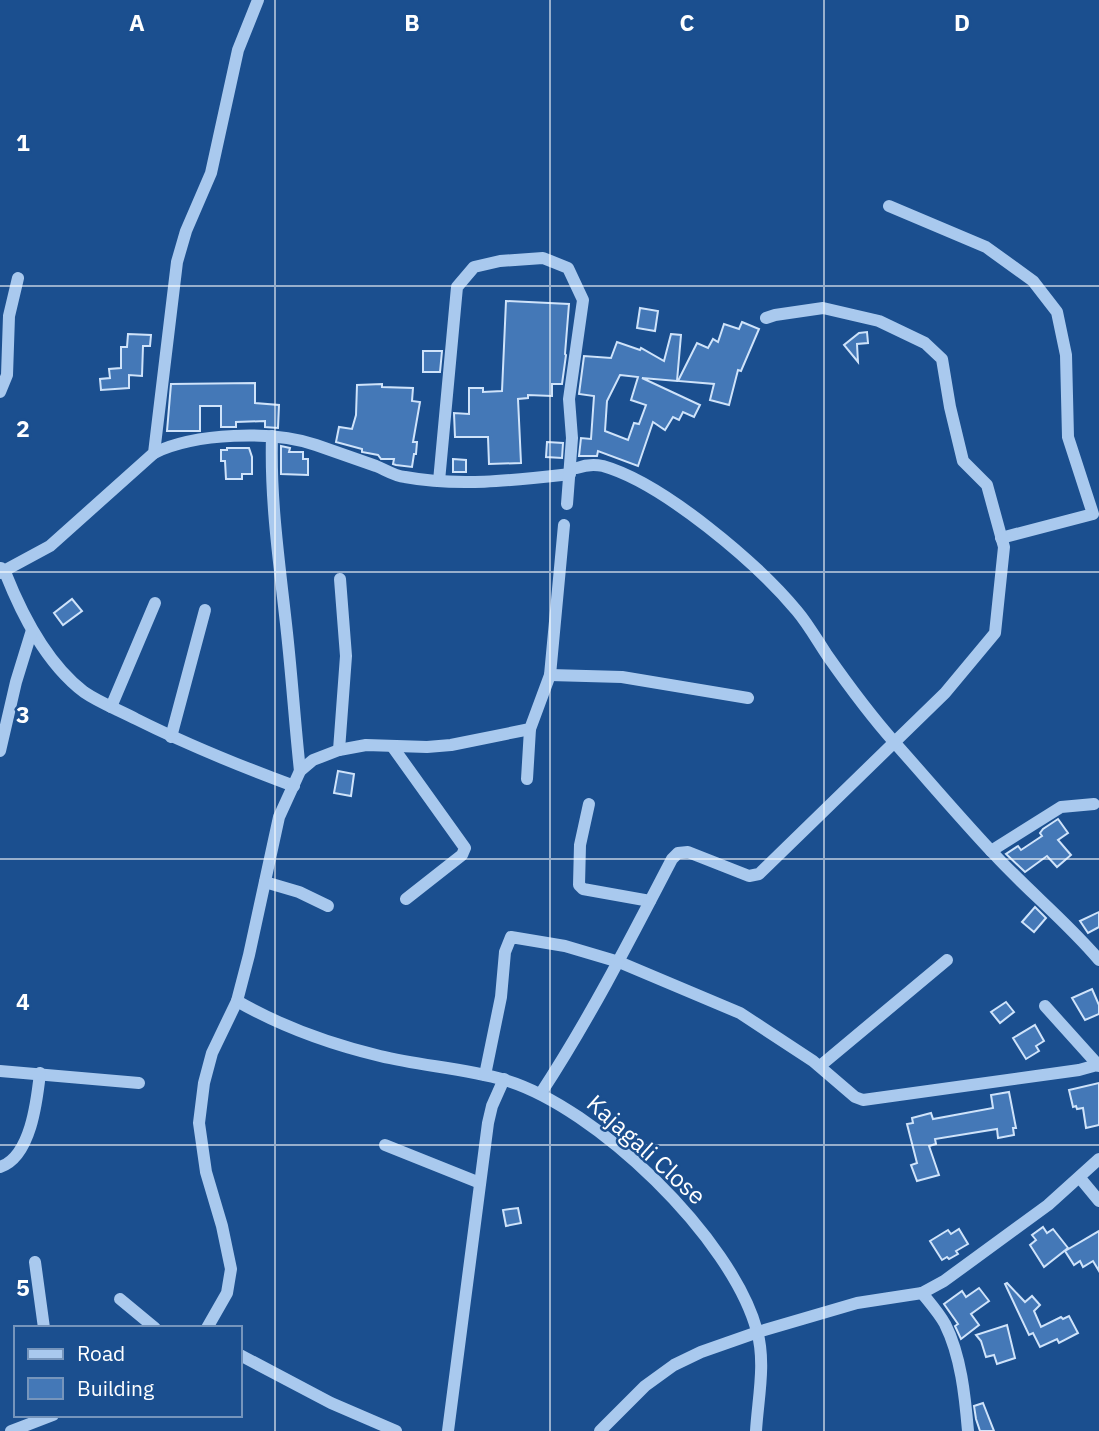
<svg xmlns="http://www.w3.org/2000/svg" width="1099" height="1431" viewBox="0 0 1099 1431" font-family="'IBM Plex Sans',sans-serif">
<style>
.building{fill:#4478b7;stroke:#cfe3fa;stroke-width:2;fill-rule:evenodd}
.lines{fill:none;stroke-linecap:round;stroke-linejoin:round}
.minor{stroke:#a9c9ee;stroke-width:12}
.grid{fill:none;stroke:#fff;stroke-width:2;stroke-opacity:0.55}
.labels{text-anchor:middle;stroke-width:5;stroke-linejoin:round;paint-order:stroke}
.street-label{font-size:24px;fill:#fff;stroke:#1b4f8f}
.grid-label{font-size:23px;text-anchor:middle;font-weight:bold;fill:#fff;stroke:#1b4f8f;stroke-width:5;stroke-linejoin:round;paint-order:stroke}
</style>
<rect width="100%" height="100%" fill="#1b4f8f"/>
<!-- building -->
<g class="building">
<path d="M506 301 569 304 565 354 566 355 562 384H552V396L528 395V398L518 399 521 463 489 464 488 437H455L454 413 469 414V388H483V392L502 391Z"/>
<path d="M640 308 658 311 655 331 637 328Z"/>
<path d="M742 322 759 329 741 371 738 370 729 405 710 400 714 384 678 381 697 343 708 348 713 339 718 342 724 324 739 329Z"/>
<path d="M867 332 868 343 857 344 858 362 844 345 859 333Z"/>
<path d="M128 334 151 335 150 346H143L142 376 129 375V388L101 390 100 379 110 378 109 369 121 368V347H127Z"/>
<path d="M671 334 681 335 677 381 642 378 700 405 694 417 683 412 679 420 673 417 665 430 653 422 638 466 598 451 597 456H579L581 438 591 439 594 396 579 394 584 356 611 358 617 342 640 350 641 348 664 361ZM620 375 638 377 631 400 646 405 639 424 634 423 628 440 605 431 607 401Z"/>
<path d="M423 351H442L440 372H423Z"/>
<path d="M255 383V403L279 405 278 428 265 427V421L236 422V427H221V406H200V431H167L171 384Z"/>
<path d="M382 384V387L413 388 412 401 420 402 413 442H417L416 454H414L412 467 396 465 393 464 394 459H381L378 455 362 452V449L336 442 339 427 352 429 356 415 357 385Z"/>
<path d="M547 442 563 443 562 458 546 457Z"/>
<path d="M281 446 290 448 289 452H303V459H308V475L281 474Z"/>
<path d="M227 448H249L252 457V474H242V479H226L225 461H221V450H227Z"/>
<path d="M453 459 466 460V472H453Z"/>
<path d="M72 599 82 611 63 625 54 613Z"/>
<path d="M338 771 354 774 351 796 334 793Z"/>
<path d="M1058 819 1068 833 1058 840 1071 855 1057 867 1047 856 1025 872 1006 854 1018 846 1021 850 1042 836 1040 833 1043 829Z"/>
<path d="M1035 907 1046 918 1034 932 1022 922Z"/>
<path d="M1099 912V927L1088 933 1080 921Z"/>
<path d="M1092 989 1099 1005V1014L1085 1020 1072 998Z"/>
<path d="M1006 1002 1014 1012 1000 1023 991 1012Z"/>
<path d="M1035 1025 1044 1041 1036 1046 1039 1051 1026 1059 1013 1038Z"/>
<path d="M1099 1083V1125L1086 1128 1083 1108 1077 1109 1076 1106 1073 1107 1069 1090Z"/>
<path d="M1009 1092 1016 1128H1013L1014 1135 998 1138 997 1129 935 1139 936 1144 929 1146 939 1175 917 1181 911 1165 917 1163 907 1124 913 1123 912 1118 931 1113 933 1119 993 1108 991 1095Z"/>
<path d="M518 1208 521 1223 506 1226 503 1210Z"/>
<path d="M1043 1227 1047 1233 1053 1229 1068 1248 1044 1267 1030 1245 1036 1240 1032 1235Z"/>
<path d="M959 1229 968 1244 956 1251 958 1254 949 1259 947 1257 942 1260 930 1241 948 1230 951 1234Z"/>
<path d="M1099 1231V1271L1093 1261 1083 1267 1080 1261 1074 1265 1065 1251Z"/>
<path d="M1007 1283 1025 1302 1032 1296 1040 1305 1034 1311 1041 1327 1061 1317 1063 1319 1069 1316 1078 1333 1059 1343 1057 1339 1040 1347 1033 1333 1029 1335 1005 1284Z"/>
<path d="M979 1288 989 1301 971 1314 979 1325 961 1339 955 1326 958 1324 944 1304 962 1291 966 1297Z"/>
<path d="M1007 1325 1015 1358 997 1364 994 1355 986 1357 981 1341 976 1335Z"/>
<path d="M983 1403 994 1431H980L976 1419 974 1406Z"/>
</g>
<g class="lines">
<!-- minor -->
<g class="minor">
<path d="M889 206 986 247 1033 281 1057 312 1066 355 1068 437 1093 514 1001 538"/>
<path d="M0 392 7 375 9 316 18 278"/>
<path d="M272 436C270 503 280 567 287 633 292 679 295 725 300 771"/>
<path d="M154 453C195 433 272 430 316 445 336 452 356 459 376 466 386 470 394 476 405 477 459 487 516 480 570 474"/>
<path d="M577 468C585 465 594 464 603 466 663 483 757 563 797 611 808 624 817 640 827 655 848 685 871 716 895 743 928 780 960 818 994 854 1028 891 1067 922 1099 960"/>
<path d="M439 481 457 287 474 267 500 261 543 258 568 268 583 300 569 399 572 438 567 504"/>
<path d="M1 568 5 572C22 615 46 663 84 692 100 703 119 710 136 719 188 745 240 766 294 786"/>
<path d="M0 573 50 546 154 453 177 262 186 231 211 173 238 50 258 0"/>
<path d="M550 675 622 677 748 698"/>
<path d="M111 707 155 603"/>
<path d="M171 737 205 610"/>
<path d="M392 746 465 848 462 855 406 899"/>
<path d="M339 750 346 656 340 579"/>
<path d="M0 751 16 682 32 630"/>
<path d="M527 779 530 729"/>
<path d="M589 804 580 845 579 885 583 889 650 901"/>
<path d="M991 851 1061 807 1094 804"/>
<path d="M265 882 299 892 328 906"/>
<path d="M237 1001C282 1027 330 1044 380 1056 421 1066 464 1068 505 1080 596 1107 732 1238 757 1331 766 1363 758 1398 756 1431"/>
<path d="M1045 1006 1099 1066"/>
<path d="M820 1066 947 960"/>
<path d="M0 1071 139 1083"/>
<path d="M485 1075 501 997 505 952 511 937 565 946 619 962 740 1013 813 1061 855 1097 863 1100 1079 1070 1097 1065"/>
<path d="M541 1093C590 1018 631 938 672 859L678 853 688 852 749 876 759 874 945 693 995 633 1004 547 987 485 963 461 950 407 942 359 925 343 879 321 823 308 775 315 766 318"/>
<path d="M385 1145 480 1183"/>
<path d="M0 1167C31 1157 37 1100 40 1073"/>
<path d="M1080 1178 1099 1201"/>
<path d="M35 1262 44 1328"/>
<path d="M922 1293C930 1303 939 1313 945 1324 961 1356 965 1396 968 1431"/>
<path d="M120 1299 155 1328"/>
<path d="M207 1328 227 1293 231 1269 222 1226 206 1172 199 1123 204 1083 212 1053 237 1001 249 955 279 817 300 771 313 760 339 750 366 745 427 747 451 745 530 729 550 675 564 525"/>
<path d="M240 1355 331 1403 396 1431"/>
<path d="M11 1431 53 1415"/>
<path d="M448 1431 488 1123 492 1106 504 1079"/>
<path d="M600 1431 645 1386 674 1365 701 1352 758 1332 857 1303 922 1293 944 1281 1048 1205 1099 1159"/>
</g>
</g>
<!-- grid -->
<path class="grid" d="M275 0V1431M550 0V1431M824 0V1431M0 286H1099M0 572H1099M0 859H1099M0 1145H1099"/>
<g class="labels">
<!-- street labels -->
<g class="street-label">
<text transform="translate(646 1150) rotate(42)" y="8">Kajagali Close</text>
</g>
</g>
<g class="grid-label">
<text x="137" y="31">A</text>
<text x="412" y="31">B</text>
<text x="687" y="31">C</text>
<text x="962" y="31">D</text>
<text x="23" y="151">1</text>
<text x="23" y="437">2</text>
<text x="23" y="723">3</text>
<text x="23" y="1010">4</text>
<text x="23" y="1296">5</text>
</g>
<!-- legend -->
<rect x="14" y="1326" width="228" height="91" fill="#1b4f8f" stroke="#7695bc" stroke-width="2"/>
<rect x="28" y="1349" width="35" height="10" fill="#a9c9ee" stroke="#7695bc" stroke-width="2"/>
<text x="77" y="1361" font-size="21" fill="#ffffff">Road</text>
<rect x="28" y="1378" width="35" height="21" fill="#4478b7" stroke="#7695bc" stroke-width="2"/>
<text x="77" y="1396" font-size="21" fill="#ffffff">Building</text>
</svg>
